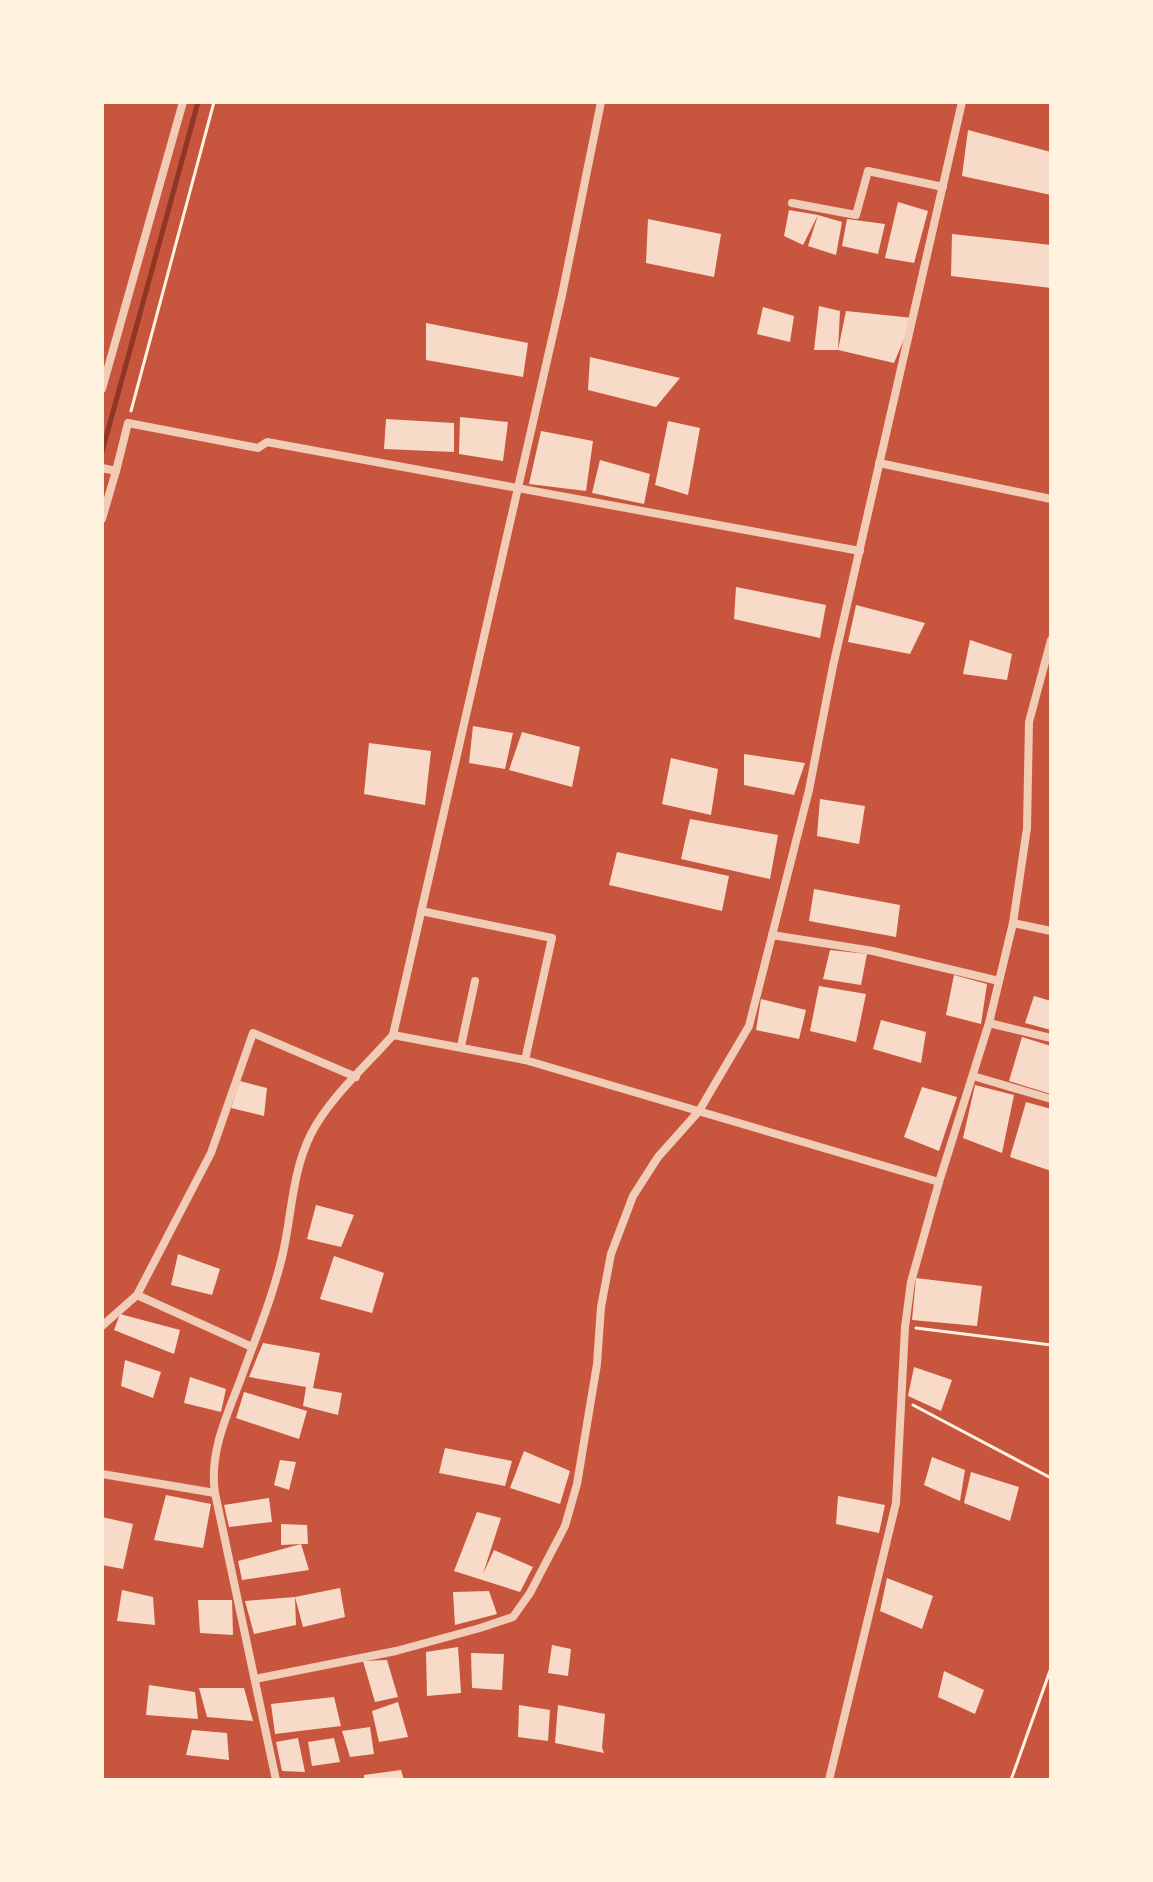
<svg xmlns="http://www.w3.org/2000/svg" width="1153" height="1882" viewBox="0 0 1153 1882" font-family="'Archivo Narrow',sans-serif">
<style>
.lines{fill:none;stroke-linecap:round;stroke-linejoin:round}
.stream{stroke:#8f3625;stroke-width:5}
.building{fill:#f7dbc8}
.path{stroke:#fff3e0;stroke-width:3}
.minor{stroke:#f1ccb7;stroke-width:8}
</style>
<rect width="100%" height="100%" fill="#c8553d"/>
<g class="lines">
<!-- stream -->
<path class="stream" d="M102 452 198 102"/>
</g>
<!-- building -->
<g class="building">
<path d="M968 130 1051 152V195L962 176Z"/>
<path d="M898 202 928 211 914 263 885 258Z"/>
<path d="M789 210 818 215 842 222 836 255 808 246 818 215 803 245 784 236Z"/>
<path d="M648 219 721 234 714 277 646 263Z"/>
<path d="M847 219 885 224 878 254 842 246Z"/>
<path d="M952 234 1051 245V288L951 276Z"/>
<path d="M819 306 840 311 838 350 846 311 913 318 894 363 838 350H814Z"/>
<path d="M763 307 794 316 790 342 757 334Z"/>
<path d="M426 323 528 343 523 377 426 360Z"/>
<path d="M590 357 680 378 656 407 588 390Z"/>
<path d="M460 417 508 422 503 461 459 454Z"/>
<path d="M386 419 454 423V452L384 449Z"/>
<path d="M668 421 700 428 688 495 655 485Z"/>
<path d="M541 431 593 441 586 491 529 484Z"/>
<path d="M600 460 650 474 644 504 592 493Z"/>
<path d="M736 587 826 605 820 638 734 619Z"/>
<path d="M856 605 925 623 910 654 848 642Z"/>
<path d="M970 640 1012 654 1007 680 963 674Z"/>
<path d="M473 726 513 733 505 769 469 763Z"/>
<path d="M522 732 580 747 572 787 509 770Z"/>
<path d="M369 743 431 751 425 805 364 794Z"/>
<path d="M744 754 805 763 794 795 744 785Z"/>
<path d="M671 758 718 769 711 815 662 804Z"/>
<path d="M820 799 865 806 859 844 817 836Z"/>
<path d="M690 819 778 835 770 879 681 859Z"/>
<path d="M617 852 729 876 722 911 609 885Z"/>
<path d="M814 889 900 905 896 937 809 921Z"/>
<path d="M830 950 867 954 861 985 823 979Z"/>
<path d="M954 975 987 984 981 1024 946 1015Z"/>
<path d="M819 986 866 994 856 1042 810 1031Z"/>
<path d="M1034 996 1051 1001V1030L1025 1023Z"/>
<path d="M761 999 806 1010 799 1039 756 1030Z"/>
<path d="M881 1020 926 1032 921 1063 873 1049Z"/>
<path d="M1022 1037 1051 1046V1094L1009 1081Z"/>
<path d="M240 1081 267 1088 264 1116 231 1108Z"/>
<path d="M975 1085 1014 1095 1002 1153 963 1138Z"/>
<path d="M922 1087 957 1097 939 1151 904 1137Z"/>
<path d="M1026 1102 1051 1109V1171L1010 1157Z"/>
<path d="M316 1205 354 1215 341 1247 307 1239Z"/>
<path d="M178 1254 220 1269 212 1295 171 1285Z"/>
<path d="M334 1256 384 1273 372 1313 320 1299Z"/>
<path d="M916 1278 982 1286 977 1326 912 1320Z"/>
<path d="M120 1314 180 1330 174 1354 114 1330Z"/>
<path d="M263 1343 320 1353 313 1388 342 1393 338 1415 303 1406 306 1387 249 1377Z"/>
<path d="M125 1360 161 1372 153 1398 121 1386Z"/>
<path d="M914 1367 952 1380 941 1411 908 1396Z"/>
<path d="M190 1377 226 1389 221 1412 184 1403Z"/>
<path d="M244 1392 307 1411 299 1439 236 1418Z"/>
<path d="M445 1448 512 1461 505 1486 439 1473Z"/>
<path d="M524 1451 570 1471 560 1504 510 1488Z"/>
<path d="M932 1457 965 1470 960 1501 924 1485Z"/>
<path d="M280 1460 296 1462 289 1490 274 1485Z"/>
<path d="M971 1472 1019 1487 1010 1521 964 1503Z"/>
<path d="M166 1495 211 1504 203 1548 154 1540Z"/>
<path d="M838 1496 885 1505 879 1533 836 1524Z"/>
<path d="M269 1498 272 1522 229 1527 224 1505Z"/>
<path d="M477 1512 501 1518 483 1574 494 1550 533 1567 520 1592 454 1571Z"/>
<path d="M102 1517 133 1524 123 1569 102 1565Z"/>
<path d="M281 1524 307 1525 308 1544H301L309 1570 242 1580 238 1561 301 1544 281 1545Z"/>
<path d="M887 1578 933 1596 922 1629 880 1611Z"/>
<path d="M340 1588 345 1617 303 1627 295 1597 296 1625 254 1634 245 1601 295 1597Z"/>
<path d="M122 1590 153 1597 155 1625 117 1621Z"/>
<path d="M489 1591 497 1614 455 1625 453 1592Z"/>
<path d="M198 1600H232L233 1635 200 1633Z"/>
<path d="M552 1645 571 1649 568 1676 548 1673Z"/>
<path d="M458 1647 461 1693 427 1696 426 1652Z"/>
<path d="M471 1653 504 1654 502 1690 472 1688Z"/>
<path d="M387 1660 398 1697 375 1702 363 1661Z"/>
<path d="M944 1671 984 1690 975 1714 938 1697Z"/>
<path d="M149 1685 195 1692 198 1719 146 1715Z"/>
<path d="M199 1688H244L253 1721 207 1717Z"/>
<path d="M334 1697 341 1726 275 1734 271 1704Z"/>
<path d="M398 1702 408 1737 379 1742 372 1711Z"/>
<path d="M519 1705 550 1710 548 1741 518 1737Z"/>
<path d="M558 1705 605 1714 602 1748 604 1753 555 1743Z"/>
<path d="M370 1727 374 1754 350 1757 342 1731Z"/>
<path d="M192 1730 227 1733 229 1760 186 1755Z"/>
<path d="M298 1738 305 1772 282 1771 276 1742Z"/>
<path d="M334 1738 340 1762 312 1766 308 1742Z"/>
<path d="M401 1770 404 1780H364V1775Z"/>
</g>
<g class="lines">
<!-- path -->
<g class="path">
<path d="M131 411 214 102"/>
<path d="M916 1328 1051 1345"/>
<path d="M913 1405 1051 1478"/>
<path d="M1011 1780 1051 1668"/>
</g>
<!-- minor -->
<g class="minor">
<path d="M792 203 856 215 868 171 943 187"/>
<path d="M102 389 183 102"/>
<path d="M879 463 1051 499"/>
<path d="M102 468 116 471 128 423 258 448 267 442 860 551"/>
<path d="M102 519 116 471"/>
<path d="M421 911 552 938 525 1060"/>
<path d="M1013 923 1051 931"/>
<path d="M772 935 873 951 999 981"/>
<path d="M989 1023 1051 1038"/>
<path d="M393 1035 525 1060 939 1182"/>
<path d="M461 1046 475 981"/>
<path d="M973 1076 1051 1099"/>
<path d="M137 1295 211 1153 253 1033 356 1077"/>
<path d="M102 1326 137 1295 252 1347"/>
<path d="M102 1474 215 1493 276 1780"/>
<path d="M215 1493C209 1454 226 1417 240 1381 255 1339 273 1297 283 1253 292 1213 292 1172 311 1134 330 1097 366 1066 393 1035L562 295 601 102"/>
<path d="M255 1679 396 1651 480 1628 513 1617 530 1593 565 1526 577 1484 597 1364 601 1307 611 1254 633 1196 658 1157 699 1111 749 1026 809 790 833 666 962 102"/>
<path d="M829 1780 896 1503 905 1327 911 1282 939 1182 989 1023 1013 923 1027 828 1029 722 1051 640"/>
</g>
</g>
<!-- border -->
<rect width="1153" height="1882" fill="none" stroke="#fff3e0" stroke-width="208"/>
</svg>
